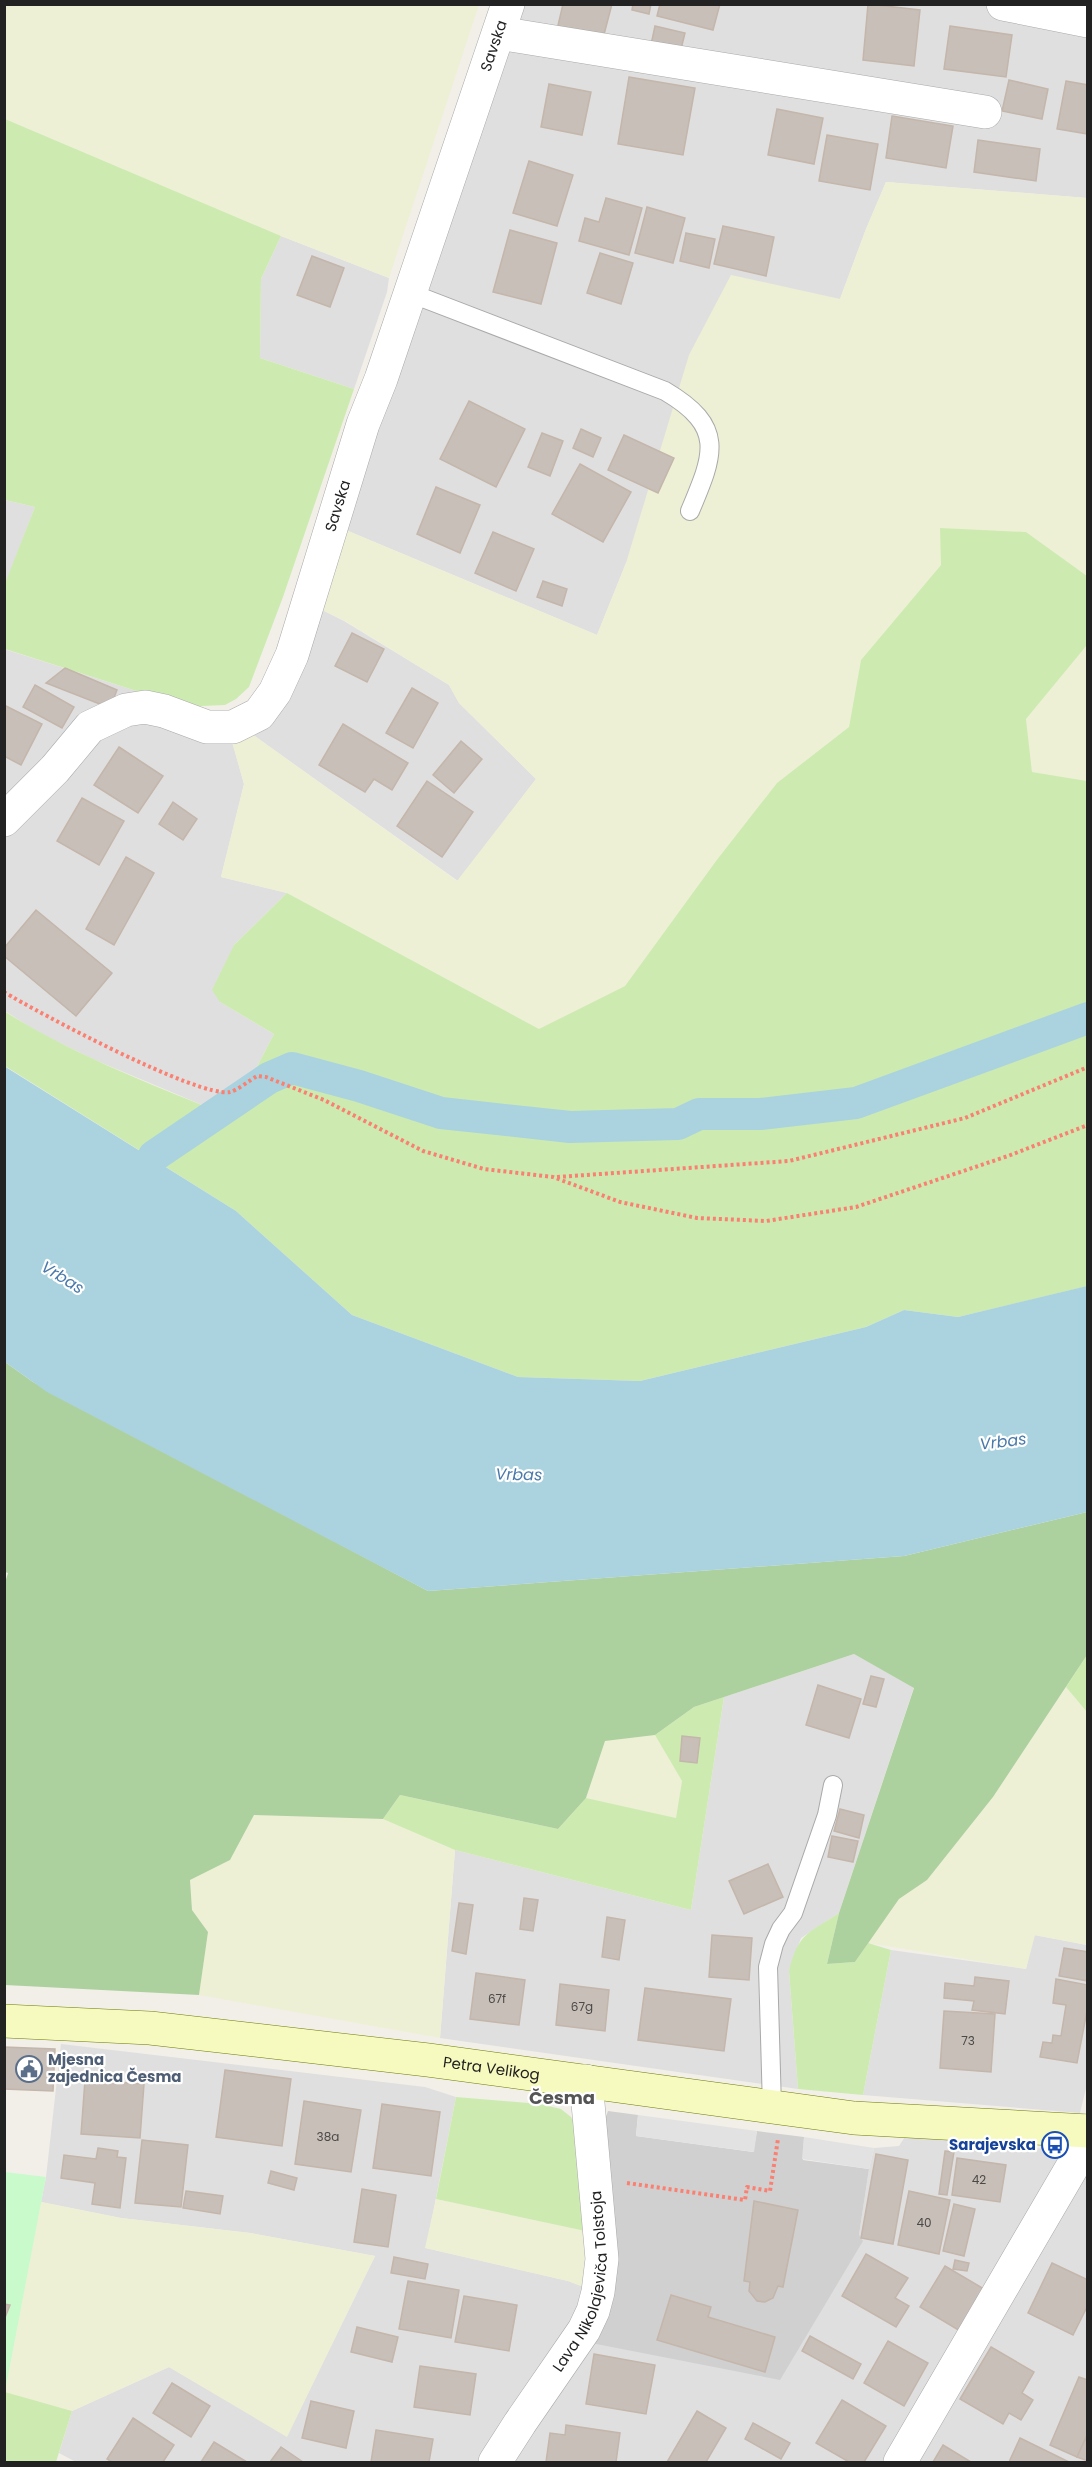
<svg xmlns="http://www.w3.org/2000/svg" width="1092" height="2467" viewBox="0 0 1092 2467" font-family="Poppins,sans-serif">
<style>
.residential{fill:#e0dfdf}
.religious{fill:#d0d0d0}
.farmland{fill:#eef0d5}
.grass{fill:#cdebb0}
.forest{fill:#add19e}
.park{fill:#c8facc}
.parking{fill:#e2e2e2}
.water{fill:#aad3df}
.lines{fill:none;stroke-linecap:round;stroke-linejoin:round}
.canal{stroke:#aad3df;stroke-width:32}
.building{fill:#c7bfb8;stroke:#c4b6ab;stroke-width:1.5}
.lane-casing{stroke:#a9a9a9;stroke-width:20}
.street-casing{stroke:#a9a9a9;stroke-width:34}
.secondary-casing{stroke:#707d05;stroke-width:34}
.path{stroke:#fa8072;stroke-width:4;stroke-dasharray:3 3;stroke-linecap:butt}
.lane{stroke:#fff;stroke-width:18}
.street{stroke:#fff;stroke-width:33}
.secondary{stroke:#f7fabf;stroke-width:33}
.labels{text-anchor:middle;stroke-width:4.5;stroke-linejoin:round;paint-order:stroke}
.number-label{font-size:12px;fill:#4b4948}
.street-label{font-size:15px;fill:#222;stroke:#fff}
.service-label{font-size:15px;font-weight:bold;fill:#4e5e75;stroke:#fff;text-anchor:start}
.transit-label{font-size:15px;font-weight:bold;fill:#164399;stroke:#fff;text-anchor:end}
.water-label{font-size:16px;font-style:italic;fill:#4a7aab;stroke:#fff}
.quarter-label{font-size:18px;font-weight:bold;fill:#555;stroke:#fff}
</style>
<rect width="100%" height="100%" fill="#f2efe9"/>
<!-- residential -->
<g class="residential">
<path d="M519 5H1087V198L886 182 866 229 840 299 626 563 597 635 341 528Z"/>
<path d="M281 236 389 278 387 292 354 389 260 358 261 279Z"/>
<path d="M5 500 35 507 5 586Z"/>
<path d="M308 603 344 621 449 685 459 703 536 779 458 881 249 732Z"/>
<path d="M4 649 149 695 231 738 244 784 221 877 287 893 234 945 220 1002 274 1034 231 1117 95 1060 39 1033 5 1011Z"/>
<path d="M854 1654 914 1687 839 1913 801 1938 789 1971 798 2089 440 2038 455 1850 691 1910 724 1697Z"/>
<path d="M1034 1935 1087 1945 1088 2080 1080 2113 863 2095 891 1950 1026 1969Z"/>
<path d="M61 2044 425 2087 456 2097 426 2248 568 2281 589 2289 488 2462H76L59 2453 72 2411 169 2367 287 2436 375 2256 250 2233 121 2218 41 2202 46 2177Z"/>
<path d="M908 2132 1061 2151 1058 2165 888 2462H515L586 2342 859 2235 869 2169 874 2148 899 2146Z"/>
<path d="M1087 2164V2462H911Z"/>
</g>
<!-- religious -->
<path class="religious" d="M608 2111 638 2115 636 2136 753 2152 757 2131 804 2137 803 2160 869 2169 859 2235 863 2241 780 2380 586 2342 602 2127Z"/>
<!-- farmland -->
<g class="farmland">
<path d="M4 5H479L389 278 281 236 5 119Z"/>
<path d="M886 182 1087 198V576L1026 532 941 565 861 660 849 727 777 783 716 861 625 986 539 1029 287 893 221 877 244 784 231 738 249 732 457 881 536 779 459 703 449 685 345 621 308 603 341 528 597 635 626 563 689 355 731 275 840 299 866 229Z"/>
<path d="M1087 645V781L1032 772 1026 719Z"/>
<path d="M1066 1687 1087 1712V1945L1035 1935 1026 1969 868 1943 899 1899 927 1880 993 1797Z"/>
<path d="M655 1735 682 1781 676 1818 586 1798 605 1741Z"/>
<path d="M254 1815 383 1819 455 1850 440 2038 199 1995 208 1932 192 1910 190 1879 230 1860Z"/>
<path d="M436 2199 590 2232 589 2289 568 2281 425 2248Z"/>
<path d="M41 2202 121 2218 250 2233 375 2256 287 2437 169 2367 72 2411 5 2392Z"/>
</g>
<!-- grass -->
<g class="grass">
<path d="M5 119 281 236 261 279 260 358 354 389 283 597 249 687 236 699 225 705 179 707 149 695 5 649 4 586 35 507 5 500Z"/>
<path d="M940 528 1026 532 1087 576V645L1026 719 1032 772 1087 781 1088 1286 958 1317 904 1310 866 1327 640 1381 518 1377 352 1315 236 1211 5 1066 4 1011C75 1056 154 1085 231 1117L274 1034 220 1002 212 990 234 945 287 893 539 1029 625 986 716 861 777 783 849 727 861 660 941 565Z"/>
<path d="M1087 1655V1712L1066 1687Z"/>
<path d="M724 1697 691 1910 455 1850 383 1819 400 1795 558 1829 586 1798 676 1818 682 1781 655 1735 694 1707Z"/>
<path d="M839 1913 827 1964 855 1962 868 1943 891 1950 863 2095 798 2089 789 1971C798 1933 809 1933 839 1913Z"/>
<path d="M456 2097 540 2104 561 2109 571 2117 580 2132 590 2232 436 2199Z"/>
<path d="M5 2392 72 2411 56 2462H5Z"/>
</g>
<!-- forest -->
<path class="forest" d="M5 1362 33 1382 428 1591 904 1556 1087 1512V1655L993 1797 927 1880 899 1899 855 1962 827 1964 839 1913 914 1688 854 1654 694 1707 655 1735 605 1741 586 1798 558 1829 400 1795 383 1819 254 1815 230 1860 190 1880 192 1910 208 1932 199 1995 5 1985 4 1586 8 1573 5 1572Z"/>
<!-- park -->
<path class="park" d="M5 2172 46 2177 5 2392Z"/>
<!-- parking -->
<g class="parking">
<path d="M638 2115 757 2131 754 2152 636 2136Z"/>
<path d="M804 2137 874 2148 869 2169 802 2159Z"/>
</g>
<!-- water -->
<path class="water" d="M4 1066 236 1211 352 1315 518 1377 640 1381 866 1327 904 1310 958 1317 1087 1286V1512L904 1556 428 1591 47 1392 5 1362Z"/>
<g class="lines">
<!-- canal -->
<path class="canal" d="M154 1156 269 1078 292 1068 359 1086 441 1113 570 1127 678 1124 699 1114H760L856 1103 1088 1018"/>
</g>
<!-- building -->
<g class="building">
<path d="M563 4H612L601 46 556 34Z"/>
<path d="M633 4H651L649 14 632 10Z"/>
<path d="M660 4H720L713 30 657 16Z"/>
<path d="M868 4 920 10 914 66 863 60Z"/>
<path d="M655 26 685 33 680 53 649 54Z"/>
<path d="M950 26 1012 35 1006 77 944 69Z"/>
<path d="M629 77 695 88 683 155 618 144Z"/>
<path d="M1009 80 1048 89 1042 119 1002 111Z"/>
<path d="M1066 81 1088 85V134L1057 129Z"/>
<path d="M549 84 591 92 582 135 541 127Z"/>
<path d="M777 109 823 118 814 164 768 155Z"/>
<path d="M892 116 953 126 946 168 886 158Z"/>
<path d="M827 135 878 144 870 190 819 181Z"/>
<path d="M978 140 1040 149 1036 181 974 172Z"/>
<path d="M529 161 573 175 557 226 513 213Z"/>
<path d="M606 198 642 208 629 255 579 241 585 218 599 222Z"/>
<path d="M647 207 685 218 673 263 635 253Z"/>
<path d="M723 226 774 237 766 276 714 264Z"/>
<path d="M510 230 557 243 541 304 493 292Z"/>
<path d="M686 233 715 239 709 268 680 261Z"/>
<path d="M600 253 633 263 621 304 587 293Z"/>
<path d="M312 256 344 268 330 307 297 295Z"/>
<path d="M469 401 525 429 496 487 440 459Z"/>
<path d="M581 429 601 438 593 457 573 448Z"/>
<path d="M542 433 563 441 550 476 528 467Z"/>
<path d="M624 435 674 458 658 493 608 470Z"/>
<path d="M580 464 631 492 603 542 552 514Z"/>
<path d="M436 487 480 505 460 553 417 534Z"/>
<path d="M493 532 534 549 516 591 475 573Z"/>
<path d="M543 581 567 589 562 606 537 597Z"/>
<path d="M352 633 384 649 367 682 335 666Z"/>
<path d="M65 668 117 690 110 708 46 683Z"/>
<path d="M35 685 74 707 62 728 23 707Z"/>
<path d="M412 688 438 703 413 748 386 733Z"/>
<path d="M4 705 42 724 21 765 4 756Z"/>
<path d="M343 724 408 763 392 790 374 779 365 792 319 765Z"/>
<path d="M461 741 482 759 454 793 433 775Z"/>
<path d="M119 747 163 776 138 813 94 785Z"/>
<path d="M427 781 473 812 442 857 397 826Z"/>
<path d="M82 798 124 821 99 865 57 841Z"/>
<path d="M173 802 197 819 183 840 159 824Z"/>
<path d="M126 857 154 873 114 945 86 929Z"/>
<path d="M36 910 112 973 76 1016 4 956V948Z"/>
<path d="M871 1676 884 1679 876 1707 863 1704Z"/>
<path d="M818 1685 861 1699 849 1738 806 1725Z"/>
<path d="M682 1736 700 1738 697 1763 680 1761Z"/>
<path d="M840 1809 864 1815 859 1838 834 1831Z"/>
<path d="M832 1836 858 1841 853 1862 828 1857Z"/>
<path d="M768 1864 783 1897 744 1914 729 1881Z"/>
<path d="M524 1898 538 1900 533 1931 520 1929Z"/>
<path d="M459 1903 473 1905 466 1954 452 1951Z"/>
<path d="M607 1917 625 1920 619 1960 602 1957Z"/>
<path d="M712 1935 752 1938 749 1980 709 1977Z"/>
<path d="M1064 1948 1088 1952V1981L1059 1976Z"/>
<path d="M476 1973 525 1980 519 2025 470 2019Z"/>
<path d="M975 1977 1009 1981 1005 2014 972 2010 974 2001 944 1998 945 1983 974 1986Z"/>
<path d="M1056 1979 1088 1985V2006L1077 2063 1040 2057 1043 2042 1052 2043 1053 2035 1061 2036 1066 2005 1053 2003Z"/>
<path d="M560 1984 609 1990 605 2031 556 2025Z"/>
<path d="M645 1988 731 1999 724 2051 638 2040Z"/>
<path d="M944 2011 995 2014 991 2072 940 2068Z"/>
<path d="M4 2047 55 2049 53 2091 4 2089Z"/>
<path d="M225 2070 291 2079 282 2146 216 2137Z"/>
<path d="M85 2080 144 2084 140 2138 81 2134Z"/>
<path d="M304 2101 361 2110 351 2172 295 2164Z"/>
<path d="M382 2104 440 2112 431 2176 373 2168Z"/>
<path d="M142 2140 188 2145 181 2207 135 2203Z"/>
<path d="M98 2148 118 2151 117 2157 126 2158 120 2208 92 2204 95 2183 61 2178 64 2155 96 2159Z"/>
<path d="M945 2151 954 2152 947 2195 939 2194Z"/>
<path d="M876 2154 908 2160 893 2244 861 2238Z"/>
<path d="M957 2158 1006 2165 1000 2202 952 2195Z"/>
<path d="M271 2171 297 2178 294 2190 268 2183Z"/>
<path d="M362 2189 396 2195 388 2247 354 2242Z"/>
<path d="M186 2191 223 2196 220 2214 183 2208Z"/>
<path d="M909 2191 950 2200 939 2254 898 2245Z"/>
<path d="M754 2201 798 2210 783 2287 778 2286 773 2298 765 2302 757 2301 749 2291 750 2282 744 2281Z"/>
<path d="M954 2204 975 2209 964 2256 943 2251Z"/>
<path d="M866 2254 908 2278 895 2298 909 2306 896 2327 842 2296Z"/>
<path d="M394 2257 428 2264 425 2279 391 2273Z"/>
<path d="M955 2260 969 2263 967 2271 953 2269Z"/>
<path d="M1052 2263 1088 2280V2305L1073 2335 1028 2313Z"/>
<path d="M945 2266 984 2289 960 2331 920 2307Z"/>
<path d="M408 2281 459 2290 451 2338 399 2329Z"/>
<path d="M671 2295 711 2307 708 2317 775 2337 765 2372 657 2340Z"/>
<path d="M464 2296 517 2305 509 2351 455 2342Z"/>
<path d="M4 2304 10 2305 4 2320Z"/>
<path d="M357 2327 398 2337 392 2362 351 2352Z"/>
<path d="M810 2336 861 2364 853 2379 802 2351Z"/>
<path d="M888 2341 928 2363 904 2406 864 2383Z"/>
<path d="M991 2347 1034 2372 1022 2393 1033 2400 1021 2420 1009 2413 1003 2424 960 2399Z"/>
<path d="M594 2354 655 2365 646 2414 586 2404Z"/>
<path d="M420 2366 476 2374 470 2415 414 2407Z"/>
<path d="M1079 2377 1088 2380V2433L1077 2457 1050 2445Z"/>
<path d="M172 2383 210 2406 191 2437 153 2413Z"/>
<path d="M842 2400 886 2426 864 2462H849L816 2443Z"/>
<path d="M311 2401 354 2411 346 2448 302 2438Z"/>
<path d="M697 2411 726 2428 706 2462H667Z"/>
<path d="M133 2418 174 2445 163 2462H112L107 2459Z"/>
<path d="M753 2423 790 2443 781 2459 745 2439Z"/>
<path d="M566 2425 620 2433 616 2462H546L550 2433 565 2435Z"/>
<path d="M376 2430 433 2439 429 2462H371Z"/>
<path d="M1020 2438 1069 2462H1009Z"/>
<path d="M1085 2440 1088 2441V2461L1077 2457Z"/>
<path d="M214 2442 247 2462H201Z"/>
<path d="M943 2445 971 2462H933Z"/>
<path d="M281 2447 303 2462H270Z"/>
</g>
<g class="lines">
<defs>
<g id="lane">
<path d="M410 293 665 391C726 427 714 454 690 511"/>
<path d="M772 2107 768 1967 774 1944 781 1929 793 1913 827 1815 833 1785"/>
</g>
<g id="street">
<path d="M1003 4 1088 21"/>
<path d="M499 33 985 112"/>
<path id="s1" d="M4 820 55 769 90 727 126 710 145 707 164 711 207 727H233L259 714 275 692 292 655 363 424 381 379 508 4"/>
<path id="s2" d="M495 2462 520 2423 584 2330 593 2311 598 2292 602 2259 586 2081"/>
<path d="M900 2462 1078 2157 1085 2131"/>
</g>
<g id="secondary">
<path id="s3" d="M4 2021 150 2028 428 2060 854 2118 1088 2131"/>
</g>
</defs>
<!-- lane casing -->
<use href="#lane" class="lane-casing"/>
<!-- street casing -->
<use href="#street" class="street-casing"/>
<!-- secondary casing -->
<use href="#secondary" class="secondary-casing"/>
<!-- path -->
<g class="path">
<path d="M4 992C37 1012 198 1098 230 1092 238 1090 250 1080 257 1076L266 1077 324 1100 423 1151 484 1169 553 1177 620 1202 697 1218 766 1221 856 1207 1008 1156 1088 1125"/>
<path d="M557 1177 789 1161 965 1118 1088 1067"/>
<path d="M627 2183 745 2200 747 2187 770 2191 778 2139"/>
</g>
<!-- lane -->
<use href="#lane" class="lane"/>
<!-- street -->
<use href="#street" class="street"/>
<!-- secondary -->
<use href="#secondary" class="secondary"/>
</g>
<!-- icons -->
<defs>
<symbol id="civic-ring" viewBox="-11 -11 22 22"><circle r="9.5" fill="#fff" stroke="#5c6f8a" stroke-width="1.5"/><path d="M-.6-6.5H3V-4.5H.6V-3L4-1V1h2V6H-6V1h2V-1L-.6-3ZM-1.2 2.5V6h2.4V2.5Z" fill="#5c6f8a"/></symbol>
<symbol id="bus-ring" viewBox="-11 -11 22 22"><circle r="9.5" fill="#fff" stroke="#1a4fb4" stroke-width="1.5"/><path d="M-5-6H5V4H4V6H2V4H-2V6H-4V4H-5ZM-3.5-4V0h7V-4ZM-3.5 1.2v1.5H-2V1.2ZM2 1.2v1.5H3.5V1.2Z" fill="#1a4fb4"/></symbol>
</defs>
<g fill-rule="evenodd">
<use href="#civic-ring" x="14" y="2054" width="30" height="30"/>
<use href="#bus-ring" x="1040" y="2130" width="30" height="30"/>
</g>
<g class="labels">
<!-- number labels -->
<g class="number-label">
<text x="497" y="2003">67f</text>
<text x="582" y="2011">67g</text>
<text x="968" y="2045">73</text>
<text x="328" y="2141">38a</text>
<text x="979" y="2184">42</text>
<text x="924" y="2227">40</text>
</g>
<!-- street labels -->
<g class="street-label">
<text dy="5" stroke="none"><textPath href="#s1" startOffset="1016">Savska</textPath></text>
<text dy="5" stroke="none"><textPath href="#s1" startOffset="530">Savska</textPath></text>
<text dy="5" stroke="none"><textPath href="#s3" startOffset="490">Petra Velikog</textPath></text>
<text dy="5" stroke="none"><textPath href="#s2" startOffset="206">Lava Nikolajeviča Tolstoja</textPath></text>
</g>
<!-- service labels -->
<g class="service-label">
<text x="48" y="2065">Mjesna<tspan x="48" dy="17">zajednica Česma</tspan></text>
</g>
<!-- transit labels -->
<g class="transit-label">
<text x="1036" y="2150">Sarajevska</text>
</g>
<!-- water labels -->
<g class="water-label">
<text transform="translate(63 1277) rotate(32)" y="6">Vrbas</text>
<text transform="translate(1003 1441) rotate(-7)" y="6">Vrbas</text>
<text transform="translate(519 1474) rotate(1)" y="6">Vrbas</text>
</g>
<!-- quarter labels -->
<g class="quarter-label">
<text x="562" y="2104">Česma</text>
</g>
</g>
<!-- border -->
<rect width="1092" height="2467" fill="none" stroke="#222222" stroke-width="12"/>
</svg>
